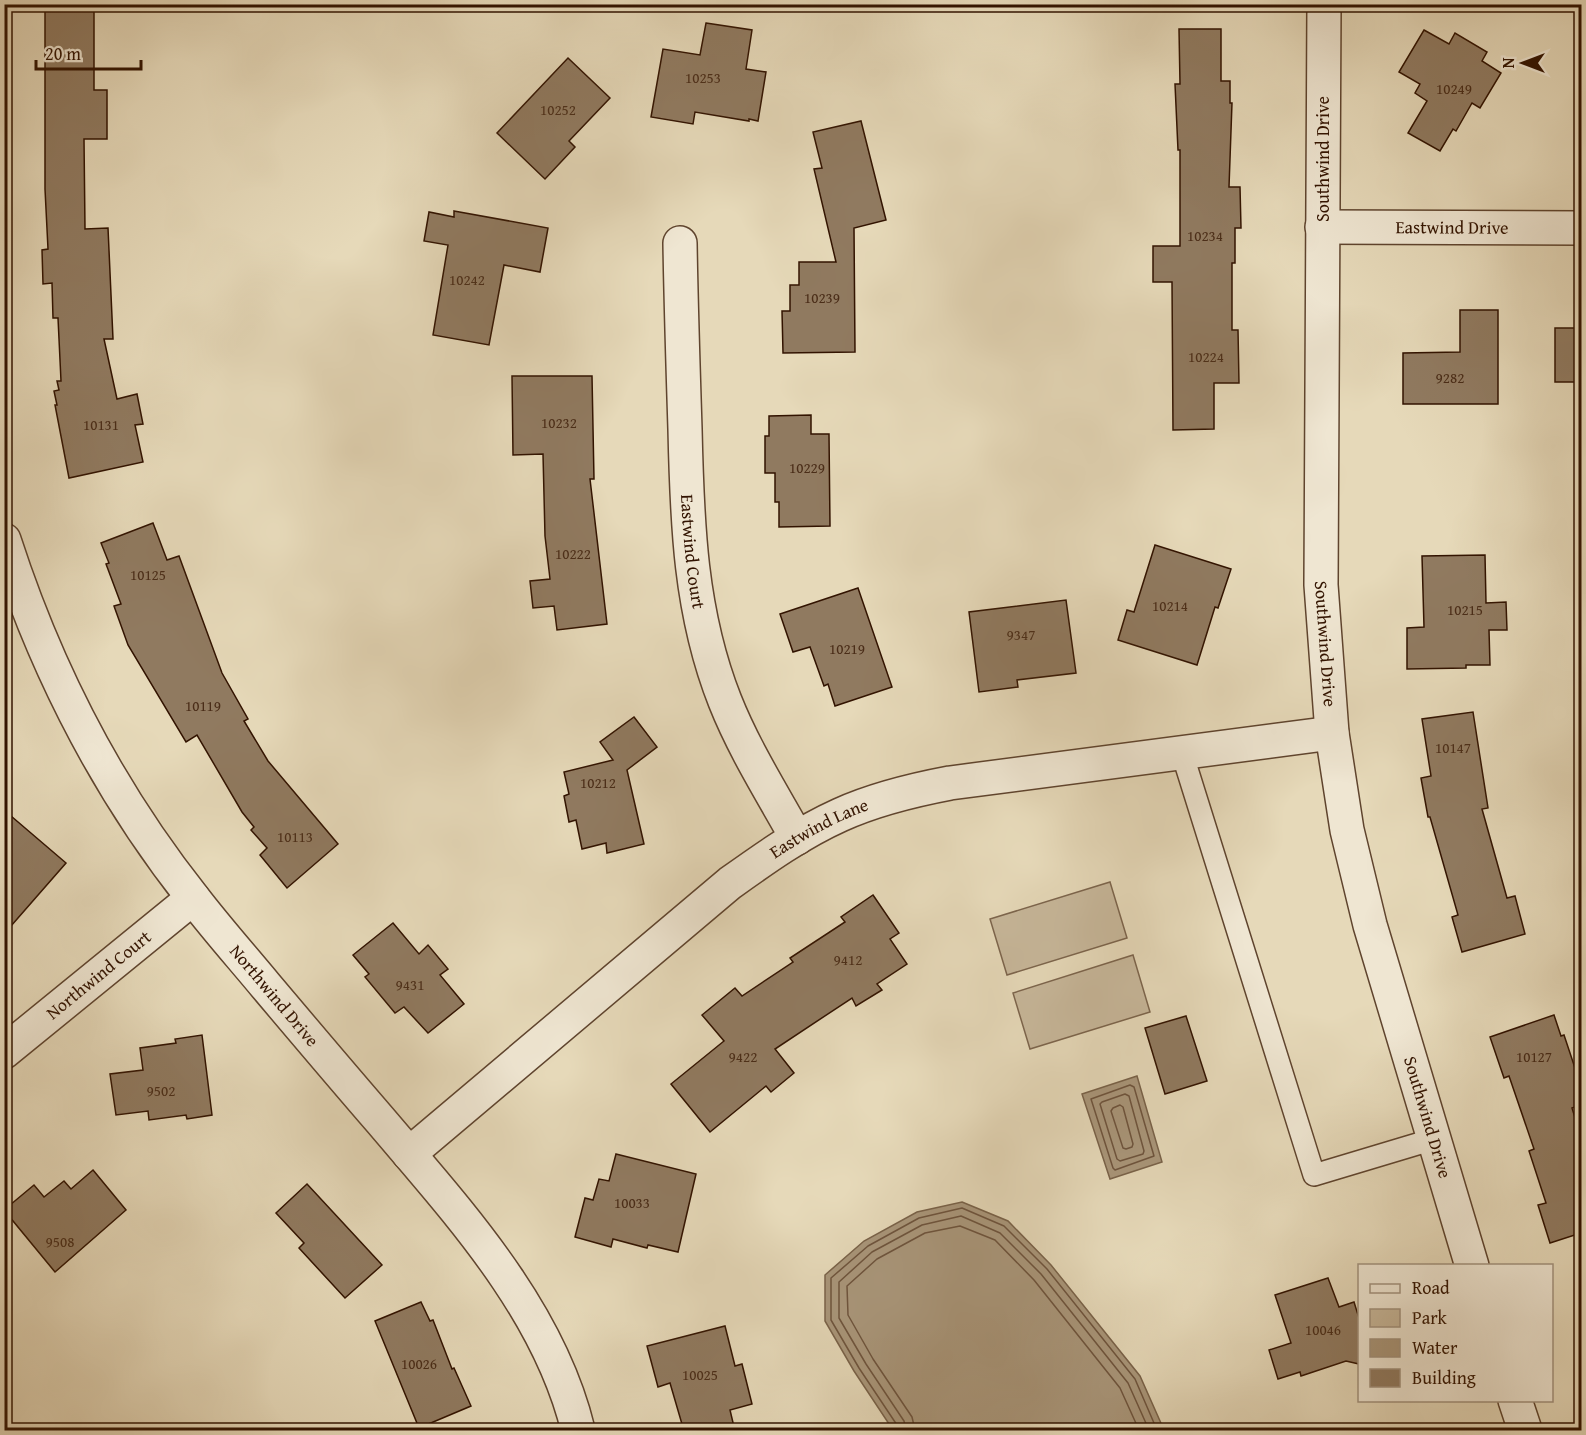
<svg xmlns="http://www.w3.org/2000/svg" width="1586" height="1435" viewBox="0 0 1586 1435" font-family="'Gentium Book Plus',serif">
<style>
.green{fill:#c7b79a;stroke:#7c654d;stroke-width:1.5}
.water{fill:#a9967a;stroke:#796249;stroke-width:1.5}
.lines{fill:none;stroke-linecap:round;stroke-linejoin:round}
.shore{stroke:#6e543d;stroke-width:1.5}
.building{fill:#907a60;stroke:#321300;stroke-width:1.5}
.service-casing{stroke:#5f442e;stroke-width:24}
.minor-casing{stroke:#5f442e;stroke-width:36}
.service{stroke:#efe6d2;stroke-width:21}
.minor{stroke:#efe6d2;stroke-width:33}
.labels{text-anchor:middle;stroke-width:5;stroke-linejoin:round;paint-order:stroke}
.number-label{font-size:15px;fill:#4a2d18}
.street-label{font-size:18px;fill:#321300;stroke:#efe6d2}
</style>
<rect width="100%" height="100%" fill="#e6d9b9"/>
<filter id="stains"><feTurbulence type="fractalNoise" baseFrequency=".00333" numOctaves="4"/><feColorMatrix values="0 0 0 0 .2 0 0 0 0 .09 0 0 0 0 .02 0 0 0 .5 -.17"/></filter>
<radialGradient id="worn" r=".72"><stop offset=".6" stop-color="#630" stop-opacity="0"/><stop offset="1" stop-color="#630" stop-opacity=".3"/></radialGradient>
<!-- green -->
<g class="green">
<path d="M1110 882 1127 938 1007 975 990 919Z"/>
<path d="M1133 955 1150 1012 1030 1049 1013 993Z"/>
</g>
<!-- water -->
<g class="water">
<path d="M1137 1076 1162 1162 1110 1179 1082 1094Z"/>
<path d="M962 1202 1008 1221 1051 1265 1140 1376 1164 1430H893L854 1371 825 1321V1275L864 1241 917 1212Z"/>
</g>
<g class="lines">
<!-- shore -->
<g class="shore">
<path d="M1130 1085 1134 1087 1154 1156 1115 1170 1113 1168 1091 1099Z"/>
<path d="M1125 1094 1129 1096 1144 1151 1143 1154 1120 1161 1117 1159 1100 1104 1102 1102Z"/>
<path d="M1120 1105 1123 1107 1133 1144 1132 1147 1126 1149 1123 1148 1111 1111 1113 1108Z"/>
<path d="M898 1430 897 1425 859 1368 831 1320V1278L868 1246 919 1218 962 1208 1004 1226 1047 1269 1135 1379 1157 1430"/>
<path d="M906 1430 904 1421 866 1364 839 1318V1282L872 1252 922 1225 961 1216 1000 1233 1041 1274 1128 1383 1149 1430"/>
<path d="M915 1430 912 1417 873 1359 848 1315 847 1286 877 1259 925 1233 960 1226 995 1240 1034 1280 1120 1388 1139 1430"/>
</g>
</g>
<!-- building -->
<g class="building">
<path d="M45 4H94V90H107V139H84L85 229 108 228 113 339H104L117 399 137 394 143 424 135 425 143 462 69 478 55 405H57L54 391 59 390 57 381H61L58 318H53L52 283 43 284 42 250 48 249 45 189Z"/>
<path d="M706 23 752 30 746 69 766 72 758 121 749 119V121L695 112 693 124 651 117 663 49 700 55Z"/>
<path d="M1179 29H1221V81H1230V103H1232L1229 187H1240L1241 228H1235V263H1232V330H1238L1239 383H1214V429L1173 430 1172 282H1153V246H1180V150H1178L1175 84H1180Z"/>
<path d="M1424 30 1449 44 1455 33 1487 52 1482 61 1501 73 1480 108 1472 103 1456 131 1453 129 1440 151 1408 133 1427 101 1415 93 1420 84 1399 72Z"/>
<path d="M568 58 610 98 569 141 575 147 545 179 497 133Z"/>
<path d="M861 121 886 220 854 228 855 352 783 353 782 311H790V285H799V262H836L814 169 822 168 813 132Z"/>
<path d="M454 211 548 228 540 272 504 265 489 345 433 335 448 245 424 241 429 212 454 217Z"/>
<path d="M1460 310H1498V404H1403V353L1460 352Z"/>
<rect x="1555" y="328" width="26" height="54"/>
<path d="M512 376H592L594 479H590L607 624 557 630 554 606 533 608 530 581 550 579 545 536 543 454 513 455Z"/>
<path d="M811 415V434H829L830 526 779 527V502H775V473H765V436H769V416Z"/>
<path d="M153 523 167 560 179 556 222 673 248 719 244 721 268 761 338 844 287 888 260 855 267 848 251 830 254 827 242 812 197 735 186 742 128 645 114 606 121 604 106 564 109 563 101 543Z"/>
<path d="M1155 545 1231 569 1218 608 1215 607 1197 665 1118 640 1127 610 1134 612Z"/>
<path d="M1485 555 1486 603 1506 602 1507 630H1489L1490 665H1466V668L1407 669V628L1424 627 1422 556Z"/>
<path d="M858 588 892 687 835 706 828 684 824 686 810 647 793 652 780 614Z"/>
<path d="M1066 600 1076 673 1017 680 1018 687 979 692 969 612Z"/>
<path d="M1473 712 1488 808 1482 809 1507 898 1515 896 1525 934 1462 952 1452 917 1458 915 1430 817H1428L1421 778 1431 776 1422 719Z"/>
<path d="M634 717 657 747 627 770 644 844 607 853 606 843 582 849 576 820 569 822 564 796 569 794 564 772 613 760 600 742Z"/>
<path d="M4 810 66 863 4 934Z"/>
<path d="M873 895 899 933 890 939 907 964 877 984 882 990 856 1006 852 998 775 1049 794 1073 771 1092 766 1086 710 1132 671 1084 724 1041 702 1015 735 988 742 996 793 962 790 958 845 922 841 917Z"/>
<path d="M393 923 419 954 428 945 448 969 440 975 464 1004 428 1033 404 1007 395 1013 365 977 369 974 353 955Z"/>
<path d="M1554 1015 1561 1036 1564 1035 1581 1086V1105L1572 1108 1581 1137V1233L1550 1243 1538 1205 1546 1203 1529 1151 1534 1149 1509 1076 1504 1078 1490 1037Z"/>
<path d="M1186 1016 1207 1081 1165 1094 1145 1028Z"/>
<path d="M202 1035 212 1115 187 1119 186 1115 149 1120 148 1111 116 1115 110 1074 143 1070 140 1048 176 1043 175 1039Z"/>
<path d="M616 1154 696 1174 678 1252 648 1245 647 1248 613 1239 611 1247 575 1237 585 1198 593 1200 599 1179 609 1181Z"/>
<path d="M93 1170 126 1210 55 1272 4 1210 34 1185 44 1197 64 1181 71 1189Z"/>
<path d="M307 1184 382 1265 345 1298 299 1248 304 1243 276 1213Z"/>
<path d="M1328 1278 1339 1307 1354 1302 1359 1318V1364L1346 1361 1301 1376 1300 1372 1278 1379 1269 1350 1291 1343 1275 1295Z"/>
<path d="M421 1302 430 1321 433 1320 452 1369 454 1368 471 1406 419 1428 375 1321Z"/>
<path d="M725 1326 735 1366 742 1364 752 1404 730 1410 735 1431H684L670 1383 658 1387 647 1346Z"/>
</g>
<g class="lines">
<defs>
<path id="service" d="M1182 753 1314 1175 1434 1139"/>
<g id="minor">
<path id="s1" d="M1324 4 1321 585 1332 733 1347 830 1370 925 1472 1266"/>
<path id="s2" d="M1322 227 1582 228"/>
<path id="s3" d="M680 243C681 305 683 367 685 429 687 522 690 613 725 701 744 749 772 793 797 838"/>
<path id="s4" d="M4 540C46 670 109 792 194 899 217 929 242 957 266 986 304 1031 342 1076 381 1121 459 1213 549 1310 578 1430"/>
<path id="s5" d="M4 1052 193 898"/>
<path id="s6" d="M409 1154 730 883C765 858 800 833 840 815 875 799 913 790 950 783L1332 733"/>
<path d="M1515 1400 1525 1430"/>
</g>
</defs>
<!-- service casing -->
<use href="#service" class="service-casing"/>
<!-- minor casing -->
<use href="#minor" class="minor-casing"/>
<!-- service -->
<use href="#service" class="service"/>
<!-- minor -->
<use href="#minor" class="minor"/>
</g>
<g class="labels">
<!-- number labels -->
<g class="number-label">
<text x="703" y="83">10253</text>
<text x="1454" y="94">10249</text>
<text x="558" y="115">10252</text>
<text x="1205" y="241">10234</text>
<text x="467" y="285">10242</text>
<text x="822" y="303">10239</text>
<text x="1206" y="362">10224</text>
<text x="1450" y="383">9282</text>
<text x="559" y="428">10232</text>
<text x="101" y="430">10131</text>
<text x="807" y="473">10229</text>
<text x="573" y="559">10222</text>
<text x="148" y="580">10125</text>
<text x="1170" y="611">10214</text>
<text x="1465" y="615">10215</text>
<text x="1021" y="640">9347</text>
<text x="847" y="654">10219</text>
<text x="203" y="711">10119</text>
<text x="1453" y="753">10147</text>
<text x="598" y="788">10212</text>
<text x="295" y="842">10113</text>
<text x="848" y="965">9412</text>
<text x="410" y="990">9431</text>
<text x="743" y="1062">9422</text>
<text x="1534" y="1062">10127</text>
<text x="161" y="1096">9502</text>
<text x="632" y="1208">10033</text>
<text x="60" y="1247">9508</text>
<text x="1323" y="1335">10046</text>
<text x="419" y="1369">10026</text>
<text x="700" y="1380">10025</text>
</g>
<!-- street labels -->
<g class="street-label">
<text transform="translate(1323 159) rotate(-90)" y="6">Southwind Drive</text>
<text dy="6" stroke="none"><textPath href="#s2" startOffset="130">Eastwind Drive</textPath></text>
<text dy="6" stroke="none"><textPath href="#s3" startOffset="309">Eastwind Court</textPath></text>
<text dy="6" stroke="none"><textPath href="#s1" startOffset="640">Southwind Drive</textPath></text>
<text dy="6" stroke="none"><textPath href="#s6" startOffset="525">Eastwind Lane</textPath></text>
<text dy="6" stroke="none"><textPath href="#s5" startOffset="122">Northwind Court</textPath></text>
<text dy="6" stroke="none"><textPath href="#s4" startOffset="534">Northwind Drive</textPath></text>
<text dy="6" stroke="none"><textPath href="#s1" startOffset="1126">Southwind Drive</textPath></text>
</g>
</g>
<!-- margin -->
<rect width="1586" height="1435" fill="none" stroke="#e6d9b9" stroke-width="24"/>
<rect x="6" y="6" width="1574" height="1423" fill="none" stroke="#321300" stroke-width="3"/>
<rect x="12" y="12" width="1562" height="1411" fill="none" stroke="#321300" stroke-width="1.5"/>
<!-- legend -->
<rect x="1358" y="1264" width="195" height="138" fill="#efe6d2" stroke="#a3927e" stroke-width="1.5"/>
<rect x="1370" y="1284" width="30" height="9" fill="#efe6d2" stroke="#a3927e" stroke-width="1.5"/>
<text x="1412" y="1294" font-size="18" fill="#321300">Road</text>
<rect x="1370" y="1309" width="30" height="18" fill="#c7b79a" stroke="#a3927e" stroke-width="1.5"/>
<text x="1412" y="1324" font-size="18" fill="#321300">Park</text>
<rect x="1370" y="1339" width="30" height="18" fill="#a9967a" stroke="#a3927e" stroke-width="1.5"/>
<text x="1412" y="1354" font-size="18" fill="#321300">Water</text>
<rect x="1370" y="1369" width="30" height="18" fill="#907a60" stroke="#a3927e" stroke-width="1.5"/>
<text x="1412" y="1384" font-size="18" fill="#321300">Building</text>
<!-- north arrow -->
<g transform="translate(1523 63) rotate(270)" stroke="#efe6d2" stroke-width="4.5" paint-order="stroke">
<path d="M0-4.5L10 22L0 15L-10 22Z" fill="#321300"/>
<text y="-9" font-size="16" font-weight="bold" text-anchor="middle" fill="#321300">N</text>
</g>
<!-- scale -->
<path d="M36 60v9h105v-9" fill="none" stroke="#321300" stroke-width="3"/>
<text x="45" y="60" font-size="18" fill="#321300" stroke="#efe6d2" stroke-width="4.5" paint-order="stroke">20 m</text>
<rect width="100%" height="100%" filter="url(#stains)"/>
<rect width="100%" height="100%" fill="url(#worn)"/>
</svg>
